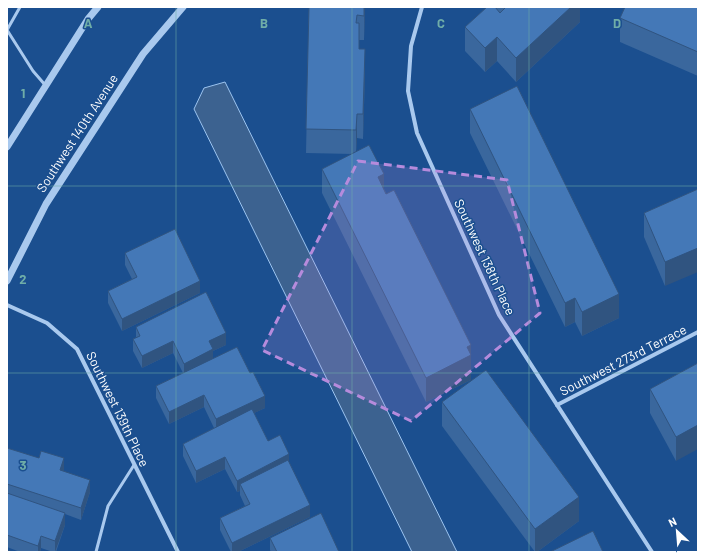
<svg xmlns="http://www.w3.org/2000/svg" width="705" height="559" viewBox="0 0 705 559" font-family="Barlow,sans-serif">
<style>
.water{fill:#3c6290;stroke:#9cc4f0}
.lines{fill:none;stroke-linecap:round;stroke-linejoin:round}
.service{stroke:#a9c9ee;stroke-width:3}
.minor{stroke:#a9c9ee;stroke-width:4}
.tertiary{stroke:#a9c9ee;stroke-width:7}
.wall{fill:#3a679d}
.shaded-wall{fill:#305480}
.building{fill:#4478b7;stroke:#305480}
.marked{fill:#b68bdc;fill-opacity:0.2;stroke:#b68bdc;stroke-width:3;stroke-dasharray:8 5;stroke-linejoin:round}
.grid{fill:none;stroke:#6fada8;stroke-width:1;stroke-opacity:0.55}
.labels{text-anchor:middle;stroke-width:3;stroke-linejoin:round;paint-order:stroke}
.street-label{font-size:13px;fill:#fff;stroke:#1b4f8f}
.grid-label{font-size:13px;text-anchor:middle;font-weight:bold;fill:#6fada8;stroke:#1b4f8f;stroke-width:3;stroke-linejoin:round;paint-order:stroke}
</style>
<rect width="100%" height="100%" fill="#1b4f8f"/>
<!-- water -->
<path class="water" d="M225 82 457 552H412L194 109 204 88Z"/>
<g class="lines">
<!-- service -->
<g class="service">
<path d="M20 7 7 30 33 71 46 86"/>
<path d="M96 552 108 506 134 465"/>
</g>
<!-- minor -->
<g class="minor">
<path d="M422 7 411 46 408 91 417 133 499 315 652 552"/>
<path d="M7 305 47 323 77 349 178 552"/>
<path d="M557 405 698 332"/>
</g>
<!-- tertiary -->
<g class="tertiary">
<path d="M7 147 88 19 98 7"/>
<path d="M7 281 46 204 143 54 183 7"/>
</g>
</g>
<!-- wall -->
<g class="wall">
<path d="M309 7H365L364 40H359V49L365 73 363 139 357 138 356 152 384 189 471 345V380L426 402 322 193V169L353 154 306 153Z"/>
<path d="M487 7H580V22L516 82 497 61 485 72 465 51V27Z"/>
<path d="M698 7V76L620 42V18Z"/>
<path d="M470 109 619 318 582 336 575 322 565 327 470 133Z"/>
<path d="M698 189 665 286 644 237V213Z"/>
<path d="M125 253 200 293 122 331 108 303V291L132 279 125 265Z"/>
<path d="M136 327 226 345 213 351V358L265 408 254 413 268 441 289 462 310 517 238 552H231L220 530V518L245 506 240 495V491L237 492 225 469 196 483 183 456V444L214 428 204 407 169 424 156 398V386L183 373 173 353 142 368 133 351V339L136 338Z"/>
<path d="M698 363 676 461 650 413V389Z"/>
<path d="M442 402 579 521 537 552H535L442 426Z"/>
<path d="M7 448 64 470 63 471 90 492 81 520 65 514V525L56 552H53L41 548 40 552H20L7 547Z"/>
<path d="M270 538 339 552H271L270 550Z"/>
</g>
<!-- shaded-wall -->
<g class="shaded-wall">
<path d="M364 7H365L364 40Z"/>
<path d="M571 7H580V22L516 82V58Z"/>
<path d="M497 37V61L485 72V48Z"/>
<path d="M365 49V73L363 139V114Z"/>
<path d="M357 114V138L356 154V130Z"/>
<path d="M384 174V198L378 177Z"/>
<path d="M698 248V272L665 286V262Z"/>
<path d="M200 281V293L122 331V319Z"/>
<path d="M619 294V318L582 336V312Z"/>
<path d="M575 298V322L565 327V303Z"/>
<path d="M226 333V345L213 351V361L184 376V364L209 341Z"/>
<path d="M173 341V353L142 368V356Z"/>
<path d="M471 345V380L426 402V378L467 347Z"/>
<path d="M204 395V407L169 424V412Z"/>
<path d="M265 396V408L216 431V419Z"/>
<path d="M698 425V449L676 461V437Z"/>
<path d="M289 454V466L240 484V491L237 492V481Z"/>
<path d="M225 457V469L196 483V471Z"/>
<path d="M64 458V470L60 482V470Z"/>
<path d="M90 480V492L81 520V508Z"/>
<path d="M579 497V521L537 552H535V529Z"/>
<path d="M310 505V517L238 552H232V543Z"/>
<path d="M65 513V525L55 552V541Z"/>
<path d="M41 536V548L40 552H38V546Z"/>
</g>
<!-- building -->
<g class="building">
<path d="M309 7H364V16L357 15 356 23H359V49H365L363 114H357L356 130 306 129Z"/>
<path d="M487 7H495L500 13 506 7H571L516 58 497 37 485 48 465 27Z"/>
<path d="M625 7H698V52L620 18Z"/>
<path d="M517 86 619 294 582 312 575 298 565 303 470 109Z"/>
<path d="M369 145 384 174 378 177 386 194 394 190 471 345 467 347 471 355 426 378 322 169Z"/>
<path d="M698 189V248L665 262 644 213Z"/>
<path d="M175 229 200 281 122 319 108 291 137 277 125 253Z"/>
<path d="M206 292 226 333 209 341 213 349 184 364 173 341 142 356 133 339 140 336 136 327Z"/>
<path d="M237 347 250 373 253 372 265 396 216 419 204 395 169 412 156 386Z"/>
<path d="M698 363V425L676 437 650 389Z"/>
<path d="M486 370 579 497 535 529 442 402Z"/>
<path d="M252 409 268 441 280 435 289 454 237 481 225 457 196 471 183 444Z"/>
<path d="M7 448 39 458 41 451 64 458 60 470 90 480 81 508 7 484Z"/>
<path d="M288 460 310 505 232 543 220 518 250 504 240 484Z"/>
<path d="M7 493 65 513 55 541 41 536 38 546 7 535Z"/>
<path d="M321 513 339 552H277L270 538Z"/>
<path d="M593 531 603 552H550Z"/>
<path d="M7 550 13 552H7Z"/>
</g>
<!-- marked area -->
<path class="marked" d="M358 161 507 180 540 313 411 421 262 350Z"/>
<!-- grid -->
<path class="grid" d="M176 7V552M352 7V552M529 7V552M7 186H698M7 373H698"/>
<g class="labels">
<!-- street labels -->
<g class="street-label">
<text transform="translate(77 133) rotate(-57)" y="5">Southwest 140th Avenue</text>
<text transform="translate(485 257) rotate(65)" y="5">Southwest 138th Place</text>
<text transform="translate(623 360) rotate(-27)" y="5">Southwest 273rd Terrace</text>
<text transform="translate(118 409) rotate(64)" y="5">Southwest 139th Place</text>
</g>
</g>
<g class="grid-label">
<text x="88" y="28">A</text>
<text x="264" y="28">B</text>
<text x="441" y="28">C</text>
<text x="617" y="28">D</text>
<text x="23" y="98">1</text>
<text x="23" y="284">2</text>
<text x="23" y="470">3</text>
</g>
<!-- border -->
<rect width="705" height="559" fill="none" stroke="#ffffff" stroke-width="16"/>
<!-- north arrow -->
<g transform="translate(677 531) rotate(334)" stroke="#1b4f8f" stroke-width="3" paint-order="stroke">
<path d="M0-3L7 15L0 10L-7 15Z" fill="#ffffff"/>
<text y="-6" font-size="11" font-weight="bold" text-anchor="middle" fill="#ffffff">N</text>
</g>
</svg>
